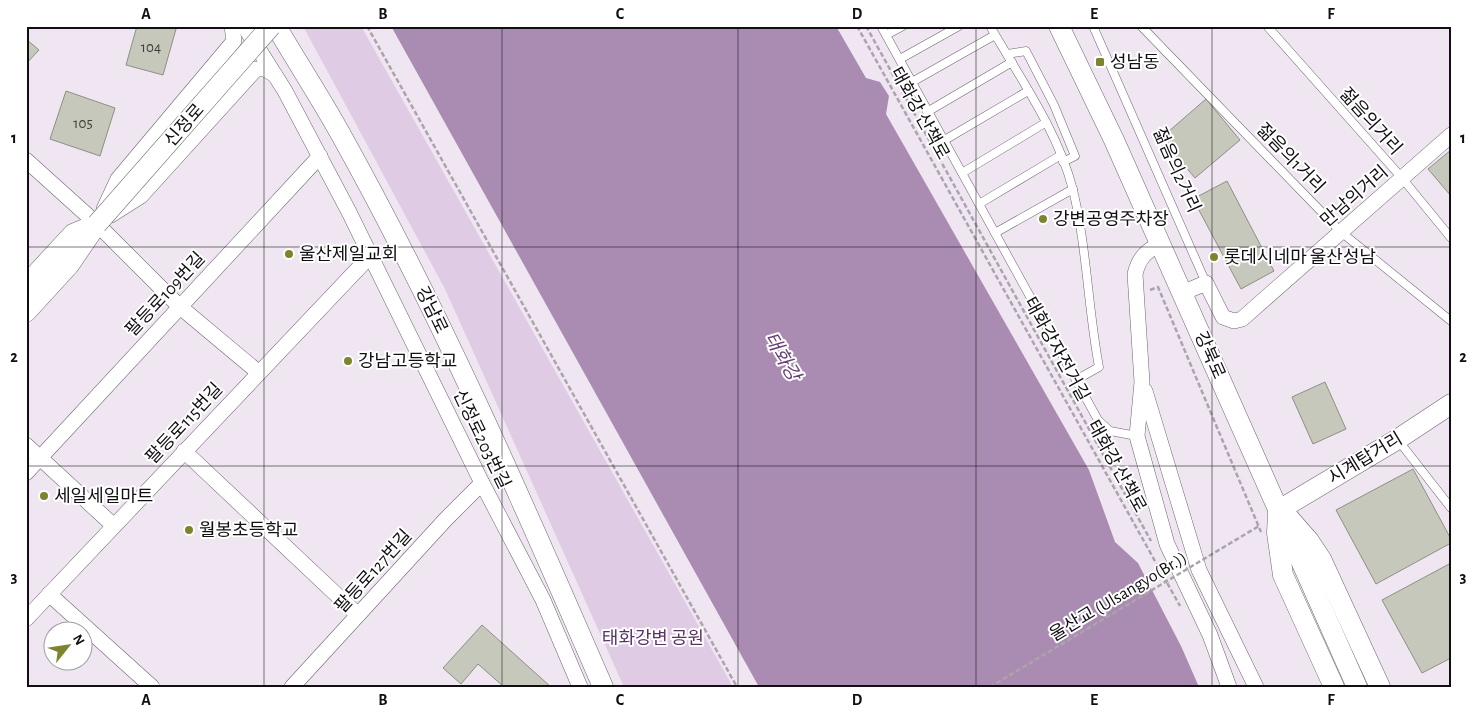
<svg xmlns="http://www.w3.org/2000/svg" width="1477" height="713" viewBox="0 0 1477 713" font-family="'Alegreya Sans','Noto Sans KR',sans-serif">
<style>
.green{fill:#dfcbe4}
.water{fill:#aa8bb2}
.building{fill:#c6c8bb;stroke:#8e8f84}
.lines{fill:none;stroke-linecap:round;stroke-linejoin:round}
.lane-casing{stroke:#6c656e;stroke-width:9}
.street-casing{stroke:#6c656e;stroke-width:16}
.secondary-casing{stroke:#6c656e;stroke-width:21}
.path{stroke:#aba4ad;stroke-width:2.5;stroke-dasharray:5 2.5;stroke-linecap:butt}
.lane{stroke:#fff;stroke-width:8}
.street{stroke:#fff;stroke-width:15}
.secondary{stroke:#fff;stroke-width:20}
.secondary-bridge-casing{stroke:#6c656e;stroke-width:21;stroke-linecap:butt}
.path-bridge{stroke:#aba4ad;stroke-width:2.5;stroke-dasharray:5 2.5;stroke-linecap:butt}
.secondary-bridge{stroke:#fff;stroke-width:20}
.grid{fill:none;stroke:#120f13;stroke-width:1;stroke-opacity:0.55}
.poi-dot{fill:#7e832e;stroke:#fff;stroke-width:2}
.labels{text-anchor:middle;stroke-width:4;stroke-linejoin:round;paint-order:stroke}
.number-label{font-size:15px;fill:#3f3d3d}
.poi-label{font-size:18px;fill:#120f13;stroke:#fff;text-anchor:start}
.street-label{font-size:18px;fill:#120f13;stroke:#fff}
.park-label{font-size:18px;fill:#5b3366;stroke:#fff}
.water-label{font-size:19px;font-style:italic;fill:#6a4175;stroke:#fff}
.neatline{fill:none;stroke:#120f13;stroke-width:2}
.grid-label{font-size:16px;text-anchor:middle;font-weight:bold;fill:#120f13}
</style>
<rect width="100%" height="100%" fill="#efe6f1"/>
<!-- green -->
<path class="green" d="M303 26H361L733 687H624L445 289Z"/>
<!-- water -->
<path class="water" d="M391 26H836L866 78 880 82 889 96 886 114 1089 470 1115 542 1138 563 1181 646 1199 687H759Z"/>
<!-- building -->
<g class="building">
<path d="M137 26H167L176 29 163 75 126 65Z"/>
<path d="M26 39 39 50 26 64Z"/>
<path d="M66 91 115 108 100 156 50 139Z"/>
<path d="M1206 99 1240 140 1195 178 1161 138Z"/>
<path d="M1451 150V196L1428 169Z"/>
<path d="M1227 181 1274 271 1241 289 1193 199Z"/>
<path d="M1325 382 1346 429 1313 444 1292 397Z"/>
<path d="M1413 469 1451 539V543L1376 584 1336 510Z"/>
<path d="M1451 563V658L1422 673 1382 600Z"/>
<path d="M482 625 551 687H504L478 664 461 684 443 668Z"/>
</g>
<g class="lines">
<defs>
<g id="lane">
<path d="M881 26 1098 420 1110 431 1137 436"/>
<path d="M990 26C1020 78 1058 131 1073 190 1087 248 1088 309 1099 367L1076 380"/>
<path d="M1093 26 1206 283"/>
<path d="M1141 26 1341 232 1451 321"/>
<path d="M1267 26 1402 178 1451 238"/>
<path d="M886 35 903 26"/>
<path d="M1007 54 1026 51 1054 105 1075 156 1063 162"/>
<path d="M900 59 959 26"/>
<path d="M912 82 995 35"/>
<path d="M927 112 1012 62"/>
<path d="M943 141 1028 91"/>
<path d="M962 173 1045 123"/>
<path d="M979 204 1061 155"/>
<path d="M995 233 1073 189"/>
<path d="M1398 440 1451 508"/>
</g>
<g id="street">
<path d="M244 26 285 91 349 212 482 483 543 600 580 687"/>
<path d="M26 160 97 224 179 306 258 372"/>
<path d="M104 209 118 179 234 41 232 26"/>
<path d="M111 215 141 196 256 69H265L275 75"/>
<path d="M1160 244C1146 251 1139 258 1135 274L1142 382 1137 436 1167 544 1210 635 1229 687"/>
<path d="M1182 293 1206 283 1223 317 1234 321 1242 319 1451 135"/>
<path d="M1145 391 1199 570 1256 687"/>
<path d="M26 445 114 526"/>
<path d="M184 451 358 615"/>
<path d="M26 473 320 156"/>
<path d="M49 594 152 687"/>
<path d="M26 619 371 255"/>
<path d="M292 687 446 519 482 483"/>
</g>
<g id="secondary">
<path d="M276 26C297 62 320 97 340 133 440 312 522 500 603 687"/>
<path d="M1059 26 1114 140 1357 687"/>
<path d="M26 285 73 234 97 224"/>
<path d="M26 312 69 265 97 224"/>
<path d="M1279 510 1398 439 1451 404"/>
<path d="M1278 514 1277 533 1283 575 1334 687"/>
<path d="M1288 517 1309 541 1321 559 1380 687"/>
</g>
</defs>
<!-- lane casing -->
<use href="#lane" class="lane-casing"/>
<!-- street casing -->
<use href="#street" class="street-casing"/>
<!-- secondary casing -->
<use href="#secondary" class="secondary-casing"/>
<!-- path -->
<g class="path">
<path d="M367 26 737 687"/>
<path d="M857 26 1180 606"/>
<path d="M866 26 1151 541"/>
<path d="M1150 290 1158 287 1261 532"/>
</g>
<!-- lane -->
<use href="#lane" class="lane"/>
<!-- street -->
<use href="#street" class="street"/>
<!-- secondary -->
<use href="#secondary" class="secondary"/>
<defs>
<path id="secondary-bridge" d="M97 224 271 26"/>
</defs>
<!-- secondary-bridge casing -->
<use href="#secondary-bridge" class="secondary-bridge-casing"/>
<!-- path-bridge -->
<path class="path-bridge" d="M990 687 1259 526"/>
<!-- secondary-bridge -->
<use href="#secondary-bridge" class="secondary-bridge"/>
</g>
<!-- grid -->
<path class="grid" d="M264 26V687M502 26V687M738 26V687M976 26V687M1212 26V687M26 247H1451M26 466H1451"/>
<!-- markers -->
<g class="poi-dot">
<rect x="1095" y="57" width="10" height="10" rx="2.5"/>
<circle cx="1043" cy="219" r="5"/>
<circle cx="289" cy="254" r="5"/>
<circle cx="1214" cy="257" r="5"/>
<circle cx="348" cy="361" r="5"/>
<circle cx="44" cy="496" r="5"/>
<circle cx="189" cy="530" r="5"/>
</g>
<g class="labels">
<!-- number labels -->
<g class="number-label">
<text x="151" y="52">104</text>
<text x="83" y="128">105</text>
</g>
<!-- poi labels -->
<g class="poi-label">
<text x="1110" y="68">성남동</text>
<text x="1053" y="225">강변공영주차장</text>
<text x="299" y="260">울산제일교회</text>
<text x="1224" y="263">롯데시네마 울산성남</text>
<text x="358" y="367">강남고등학교</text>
<text x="54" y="502">세일세일마트</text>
<text x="199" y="536">월봉초등학교</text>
</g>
<!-- street labels -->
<g class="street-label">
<text transform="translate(920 113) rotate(61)" y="6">태화강 산책로</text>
<text transform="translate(1371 121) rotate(48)" y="6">젊음의거리</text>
<text transform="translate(184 125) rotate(-49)" y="6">신정로</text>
<text transform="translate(1291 158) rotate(46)" y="6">젊음의1거리</text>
<text transform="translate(1177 170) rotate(66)" y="6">젊음의2거리</text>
<text transform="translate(1354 196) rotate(-41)" y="6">만남의거리</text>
<text transform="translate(165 294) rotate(-47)" y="6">팔등로109번길</text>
<text transform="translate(432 310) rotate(64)" y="6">강남로</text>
<text transform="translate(1057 349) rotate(61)" y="6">태화강자전거길</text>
<text transform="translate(1210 355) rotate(66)" y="6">강북로</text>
<text transform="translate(184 423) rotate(-47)" y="6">팔등로115번길</text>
<text transform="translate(482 439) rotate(64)" y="6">신정로203번길</text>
<text transform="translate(1365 458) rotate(-31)" y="6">시계탑거리</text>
<text transform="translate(1117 466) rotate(61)" y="6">태화강 산책로</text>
<text transform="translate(373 571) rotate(-48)" y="6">팔등로127번길</text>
<text transform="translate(1118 596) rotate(-31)" y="6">울산교 (Ulsangyo(Br.))</text>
</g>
<!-- park labels -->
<g class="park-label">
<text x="653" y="644">태화강변 공원</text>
</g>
<!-- water labels -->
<g class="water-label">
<text transform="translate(783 356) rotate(60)" y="7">태화강</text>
</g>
</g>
<!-- border -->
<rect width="1477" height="713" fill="none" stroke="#ffffff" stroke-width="55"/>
<!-- north arrow -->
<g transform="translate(68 646) rotate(60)"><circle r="24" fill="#ffffff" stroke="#a09fa1"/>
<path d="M0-4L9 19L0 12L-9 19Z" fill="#7e832e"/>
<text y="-8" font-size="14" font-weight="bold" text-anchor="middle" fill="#120f13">N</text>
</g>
<rect x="28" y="28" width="1422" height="658" class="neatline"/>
<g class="grid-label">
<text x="146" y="19">A</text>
<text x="383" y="19">B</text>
<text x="620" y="19">C</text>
<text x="857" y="19">D</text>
<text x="1094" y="19">E</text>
<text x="1331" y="19">F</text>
<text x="14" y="143">1</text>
<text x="1463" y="143">1</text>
<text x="14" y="362">2</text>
<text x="1463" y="362">2</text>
<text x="14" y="582">3</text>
<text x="1463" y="582">3</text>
<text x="146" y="705">A</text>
<text x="383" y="705">B</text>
<text x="620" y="705">C</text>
<text x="857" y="705">D</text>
<text x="1094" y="705">E</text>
<text x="1331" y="705">F</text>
</g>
</svg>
